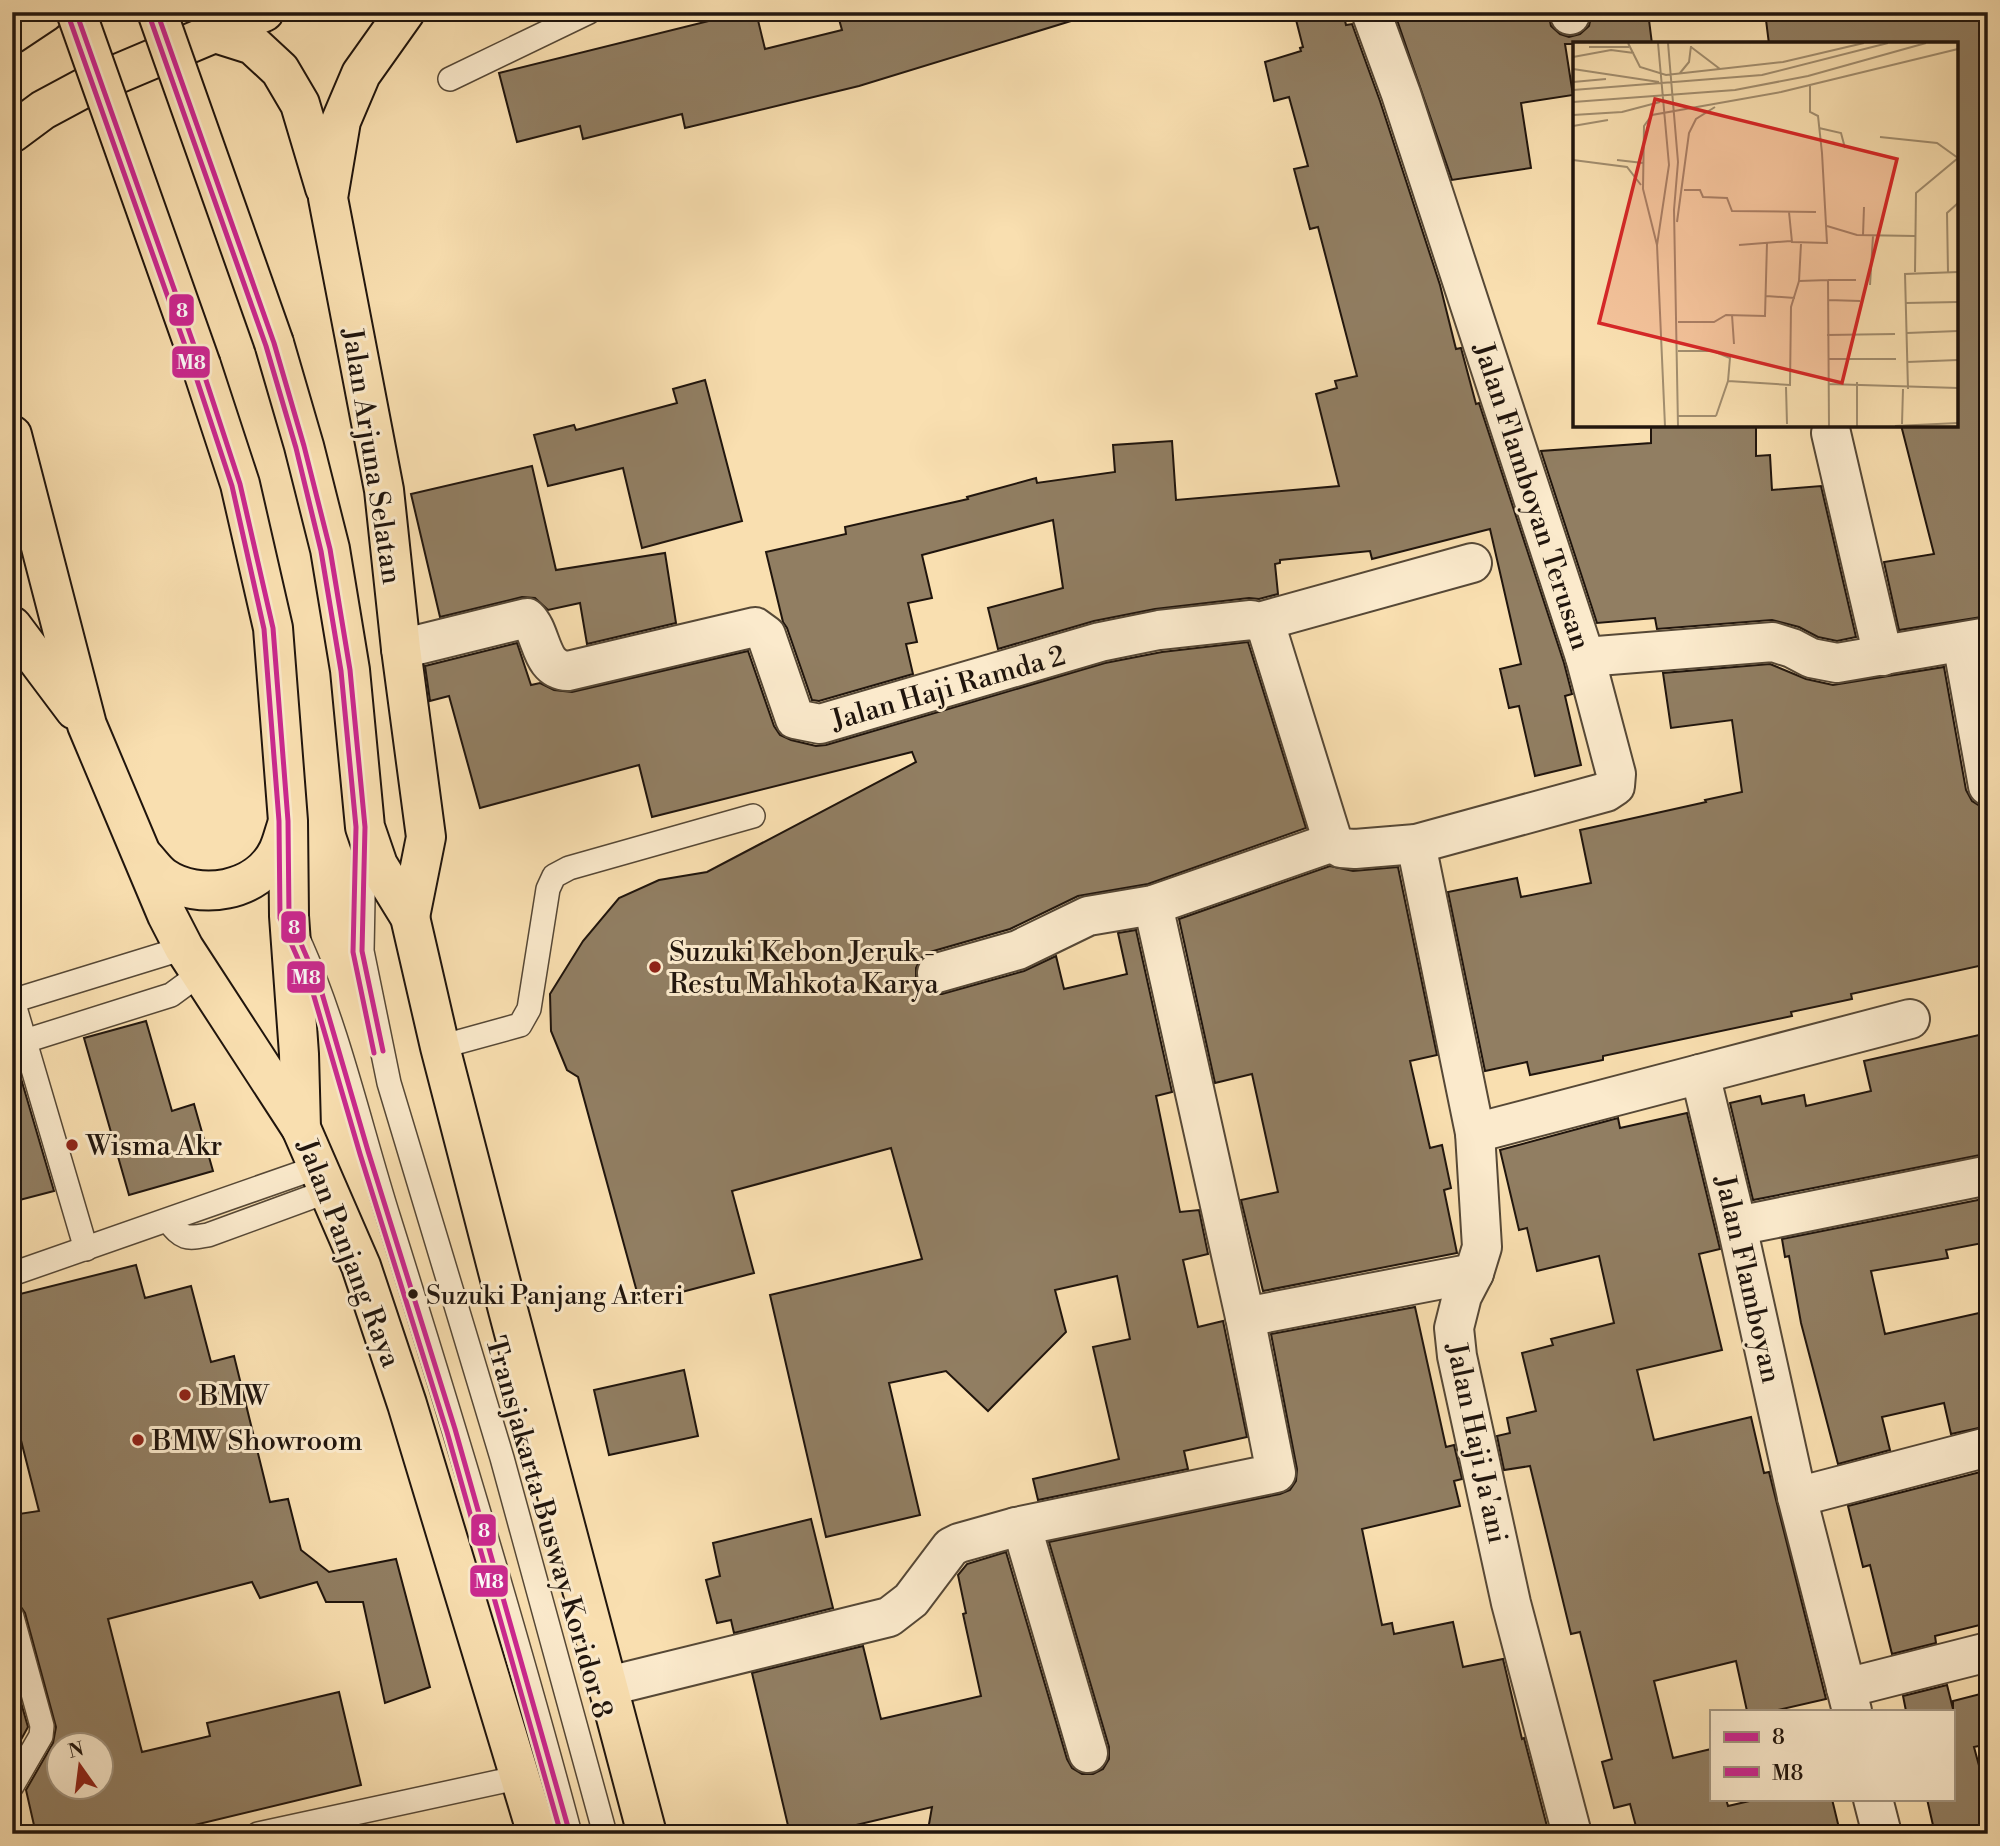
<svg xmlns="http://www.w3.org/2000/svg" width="2000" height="1846" viewBox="0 0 2000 1846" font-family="'Libre Bodoni',serif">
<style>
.building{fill:#917e62;stroke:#20150d;stroke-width:2;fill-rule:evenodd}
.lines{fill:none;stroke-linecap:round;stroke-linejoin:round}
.service-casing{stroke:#564836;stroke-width:26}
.minor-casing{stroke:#564836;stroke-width:42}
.primary-casing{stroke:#20150d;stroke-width:42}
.motorway-casing{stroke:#20150d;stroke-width:42}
.service{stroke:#fbeacc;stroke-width:23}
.minor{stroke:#fbeacc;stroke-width:38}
.primary{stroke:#f9dfb0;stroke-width:38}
.motorway{stroke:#f9dfb0;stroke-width:38}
.primary-bridge-casing{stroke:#20150d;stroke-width:42;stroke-linecap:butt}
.primary-bridge{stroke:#f9dfb0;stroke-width:38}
.bus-1-casing{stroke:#fbeacc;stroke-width:10}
.bus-2-casing{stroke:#fbeacc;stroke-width:10}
.bus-1{stroke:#cc2790;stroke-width:5}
.bus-2{stroke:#cb2990;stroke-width:5}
.poi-dot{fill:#8f2418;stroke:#fbeacc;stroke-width:2.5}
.bus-dot{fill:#20150d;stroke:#fbeacc;stroke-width:2.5}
.labels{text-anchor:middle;stroke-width:6;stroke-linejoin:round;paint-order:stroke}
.bus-label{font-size:26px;fill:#20150d;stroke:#fbeacc;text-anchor:start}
.street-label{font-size:28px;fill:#20150d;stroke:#fbeacc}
.poi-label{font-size:28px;fill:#20150d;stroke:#fbeacc;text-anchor:start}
.inset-road{fill:none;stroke:#a28e6f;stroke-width:2}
.view{fill:#d62828;fill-opacity:0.15;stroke:#d62828;stroke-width:3.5}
.inset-edge{fill:none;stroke:#20150d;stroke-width:3.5}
.line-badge{stroke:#fbeacc;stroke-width:2.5}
.badge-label{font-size:19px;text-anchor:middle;font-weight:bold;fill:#fff}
</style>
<rect width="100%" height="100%" fill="#f9dfb0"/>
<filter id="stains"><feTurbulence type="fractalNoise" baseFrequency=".00286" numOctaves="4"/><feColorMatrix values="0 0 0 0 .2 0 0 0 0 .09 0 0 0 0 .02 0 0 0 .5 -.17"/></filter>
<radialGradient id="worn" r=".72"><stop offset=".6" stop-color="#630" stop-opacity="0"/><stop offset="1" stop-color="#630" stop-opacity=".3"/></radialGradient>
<!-- building -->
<g class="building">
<path d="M745 12H756L765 49 842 30 837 12H1070L1071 21 859 86 685 128 682 114 583 139 580 126 517 142 499 73Z"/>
<path d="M1294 12H1343L1346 25 1352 24 1380 101 1440 285 1456 349 1461 348 1476 404 1479 403 1564 663 1572 694 1565 696 1581 765 1535 776 1519 706 1509 708 1500 669 1521 664 1490 529 1372 559 1370 551 1280 560V563L1275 564 1278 594 1259 599 1249 598 1155 609 1094 621 998 649 988 608 1063 588 1053 520 922 555 932 598 908 603 917 642 906 644 913 674 819 701 812 700 787 628 783 622 766 552 846 534 845 527 968 499 967 497 1036 478 1037 483 1115 472 1113 445 1172 441 1176 500 1339 486 1316 394 1337 388 1335 381 1357 376 1318 227 1310 229 1294 169 1308 166 1289 97 1274 101 1265 62 1301 51 1300 48 1303 47Z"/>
<path d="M1425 12H1548L1551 26 1560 34 1569 37 1580 34 1589 26 1592 12H1648L1652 44H1565L1573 95 1521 103 1531 168 1452 180 1396 17Z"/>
<path d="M1765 12H1988V616L1899 630 1884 562 1934 554 1901 425H1956V44H1769Z"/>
<path d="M705 380 742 521 642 548 623 468 548 486 534 435 574 425 576 430 677 403 673 389Z"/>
<path d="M1651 425H1756V456L1770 455 1772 490 1821 486 1856 637 1837 641 1818 637 1799 627 1772 620 1657 629 1655 618 1597 623 1541 451 1651 443Z"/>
<path d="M532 466 556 570 665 553 676 623 587 644 580 603 548 610 535 598 522 597 440 617 411 494Z"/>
<path d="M1248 642 1306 828 1148 884 1078 896 1010 929 930 952 921 958 916 968V980L921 988 931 994H942L1024 971 1056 956 1064 989 1127 974 1118 933 1136 930 1172 1092 1156 1096 1180 1212 1199 1210 1208 1254 1183 1260 1198 1327 1223 1321 1247 1437 1184 1451 1188 1469 1038 1500 1033 1479 1119 1459 1093 1347 1130 1339 1117 1276 1055 1290 1066 1332 988 1411 946 1371 889 1383 920 1515 826 1537 770 1295 922 1259 891 1148 732 1191 754 1273 640 1303 578 1077 567 1070 551 1031 550 994 583 941 619 898 659 880 707 872 916 762 912 752 652 817 639 765 480 808 449 696 430 701 425 666 517 643 531 685 540 683 554 690 572 692 748 651 774 726 780 735 791 740 816 746 826 745 1105 663 1162 652Z"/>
<path d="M1770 664 1806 679 1833 685 1944 667 1966 790 1972 801 1980 806 1988 807V964L1851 994 1852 999 1791 1012 1792 1016 1603 1056V1060L1530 1075 1527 1062 1485 1071 1448 892 1517 878 1521 897 1591 883 1580 830 1706 802 1705 800 1742 792 1732 720 1671 728 1663 673Z"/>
<path d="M1330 866 1353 871 1398 867 1437 1055 1410 1061 1430 1148 1442 1145 1451 1188 1444 1190 1457 1253 1263 1291 1241 1200 1278 1192 1252 1074 1215 1083 1179 919Z"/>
<path d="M146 1021 172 1111 194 1104 213 1171 129 1195 84 1038Z"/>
<path d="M1988 1033V1155H1980L1753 1200 1730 1103 1760 1096 1762 1104 1804 1095 1806 1106 1871 1091 1864 1061Z"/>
<path d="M12 1058H15L54 1191 12 1202Z"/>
<path d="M1687 1113 1720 1249 1699 1254 1722 1350 1637 1370 1654 1440 1751 1417 1764 1473 1769 1472 1826 1699 1774 1711H1747L1736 1661 1654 1681 1673 1758 1711 1749V1799H1726L1728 1806 1758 1799H1832L1839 1828 1815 1834H1638L1630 1804 1614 1808 1602 1762 1612 1759 1580 1632 1571 1634 1530 1466 1504 1470 1497 1436 1510 1433 1507 1418 1536 1411 1522 1353 1553 1345 1551 1339 1614 1323 1599 1256 1537 1271 1527 1228 1519 1230 1500 1150 1618 1118 1620 1128Z"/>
<path d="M1988 1198V1242L1946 1250 1948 1258 1871 1271 1885 1334 1988 1311V1426L1951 1434 1944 1403 1882 1417 1890 1450 1838 1464 1801 1323 1789 1256 1785 1257 1782 1239Z"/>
<path d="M136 1265 145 1298 191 1286 211 1362 234 1356 270 1502 288 1499 301 1550 329 1572 396 1559 430 1687 385 1703 363 1602H326L317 1582 260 1598 252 1582 108 1619 142 1752 210 1736 207 1723 339 1692 361 1785 182 1828 183 1834H36L26 1790 53 1743 56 1727 25 1613 21 1607 12 1603V1515L39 1511 12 1405V1296ZM60 1745H102V1787H60Z"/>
<path d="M1415 1307 1446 1447 1454 1445 1462 1479 1454 1481 1460 1506 1362 1529 1382 1625 1392 1623 1394 1634 1453 1622 1463 1667 1503 1659 1522 1739 1524 1738 1549 1834H1243V1826L1169 1830V1834H1122L1107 1831 957 1834 928 1830 932 1807 818 1834H790L752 1673 863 1646 881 1719 981 1696 963 1614 966 1613 958 1575 967 1564 1006 1552 1067 1759 1072 1768 1082 1774H1093L1103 1769 1109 1759V1747L1049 1542 1280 1494 1290 1490 1296 1481 1297 1469 1271 1334Z"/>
<path d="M684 1370 698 1436 609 1455 594 1390Z"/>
<path d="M1988 1470V1623L1935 1636 1936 1643 1892 1654 1870 1565 1863 1567 1848 1506Z"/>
<path d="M811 1519 833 1608 734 1633 731 1620 717 1623 706 1580 720 1576 713 1543Z"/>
<path d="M12 1671 28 1727 12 1756Z"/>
<path d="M1947 1685 1953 1709V1701L1988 1692V1744L1974 1747 1988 1799V1825L1951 1834H1935L1927 1799H1953V1711H1906L1903 1696Z"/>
</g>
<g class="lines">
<defs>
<g id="service">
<path d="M450 79 589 12"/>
<path d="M364 847 362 951 389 1083 502 1458 605 1834"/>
<path d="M300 943C339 1031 360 1127 389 1219 453 1423 515 1627 570 1834"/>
<path d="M12 1001 184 948"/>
<path d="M13 1001 86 1249"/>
<path d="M25 1041 171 995 201 973"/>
<path d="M440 1047 520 1025 529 1009 548 889 554 876 569 868 753 816"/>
<path d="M168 1221C183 1239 185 1239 208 1235L328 1191"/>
<path d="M12 1274 318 1167"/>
<path d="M12 1617 42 1726 41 1736 12 1786"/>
<path d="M258 1834 521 1777"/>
</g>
<g id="minor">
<path d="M1570 12V15"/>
<path d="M1831 433 1883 656"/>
<path d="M1259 622 1266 626 1333 842 1341 848 1355 849 1416 844 1606 792 1615 786 1616 774 1585 657 1401 94 1371 12"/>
<path d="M1962 642 1988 786"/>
<path d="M401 649 527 618C543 633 539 670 568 671L755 627 766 635 795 719 820 724 1100 642 1159 630 1251 620 1259 622 1472 563"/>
<path d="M1585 657 1773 642 1792 648 1811 658 1837 663 1988 637"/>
<path d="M1416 844 1475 1133 1482 1247 1474 1273 1462 1296 1454 1328 1457 1356 1511 1603 1572 1834"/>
<path d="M937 973 1018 950 1088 916 1153 905 1333 842"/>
<path d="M1700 1074 1910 1019"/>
<path d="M1475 1133 1700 1074 1737 1226 1797 1497 1852 1711"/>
<path d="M1737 1226 1984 1176"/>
<path d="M1245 1317 1474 1273"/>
<path d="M1797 1497 1988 1447"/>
<path d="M1016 1527 1023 1531 1088 1753"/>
<path d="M609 1686 889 1617 911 1600 951 1547 959 1543 1016 1527 1276 1473 1245 1317 1153 905"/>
<path d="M1846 1688 1988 1652"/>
<path d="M1873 1799 1882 1834"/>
</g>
<g id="primary">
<path d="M405 12 361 74 341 121 328 198 384 490 401 649 426 837 410 917"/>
<path d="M215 33 253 45 280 70 300 104 325 188"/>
<path d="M12 133 43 110 84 88 264 12"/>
<path d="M274 343 304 446 330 549 350 670 365 827 378 865 410 917 440 1047 508 1310 647 1834"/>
<path d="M201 365 240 484 273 628 288 821 289 916 299 1054 301 1128 361 1266 407 1404 537 1834"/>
<path d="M12 435 87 725 167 915 184 948 301 1128"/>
<path d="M12 626 75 710"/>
<path d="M144 857C150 863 156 872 163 877 199 902 258 892 278 851 282 843 284 833 287 825"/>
</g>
<path id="motorway" d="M12 34 45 12"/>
</defs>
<!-- service casing -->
<use href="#service" class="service-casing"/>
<!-- minor casing -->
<use href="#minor" class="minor-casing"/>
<!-- primary casing -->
<use href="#primary" class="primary-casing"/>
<!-- motorway casing -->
<use href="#motorway" class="motorway-casing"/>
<!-- service -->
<use href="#service" class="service"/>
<!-- minor -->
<use href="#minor" class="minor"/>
<!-- primary -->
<use href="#primary" class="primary"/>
<!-- motorway -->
<use href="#motorway" class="motorway"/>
<defs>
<g id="primary-bridge">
<path d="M76 12 201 365"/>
<path d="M157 12 274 343"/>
</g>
</defs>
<!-- primary-bridge casing -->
<use href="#primary-bridge" class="primary-bridge-casing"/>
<!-- primary-bridge -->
<use href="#primary-bridge" class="primary-bridge"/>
<defs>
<g id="bus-1">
<path d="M76 12 201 365 240 484 273 628 288 821 289 916 321 990 368 1151 455 1429 570 1834"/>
<path d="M157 12 274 343 304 446 330 549 350 670 365 827 362 951 383 1051"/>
</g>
<g id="bus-2">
<path d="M68 15 193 368 232 486 264 629 279 821 280 918 313 993 360 1154 447 1432 561 1834"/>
<path d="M149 15 266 346 296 448 321 551 341 671 356 827 353 952 374 1053"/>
</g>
</defs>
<!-- bus-1 casing -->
<use href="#bus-1" class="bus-1-casing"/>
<!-- bus-2 casing -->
<use href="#bus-2" class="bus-2-casing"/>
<!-- bus-1 -->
<use href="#bus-1" class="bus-1"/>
<!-- bus-2 -->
<use href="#bus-2" class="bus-2"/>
</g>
<!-- markers -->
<g class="poi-dot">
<circle cx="655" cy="967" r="7"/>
<circle cx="72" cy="1145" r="7"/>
<circle cx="185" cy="1395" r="7"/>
<circle cx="138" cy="1440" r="7"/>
</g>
<circle class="bus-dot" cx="413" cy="1294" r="6"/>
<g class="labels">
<!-- bus labels -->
<g class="bus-label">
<text x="426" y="1304">Suzuki Panjang Arteri</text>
</g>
<!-- street labels -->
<g class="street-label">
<text transform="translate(373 456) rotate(81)" y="10">Jalan Arjuna Selatan</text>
<text transform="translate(1533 496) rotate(72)" y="10">Jalan Flamboyan Terusan</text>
<text transform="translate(948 687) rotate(-16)" y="10">Jalan Haji Ramda 2</text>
<text transform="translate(350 1253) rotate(69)" y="10">Jalan Panjang Raya</text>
<text transform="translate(1749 1279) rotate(77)" y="10">Jalan Flamboyan</text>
<text transform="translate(1478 1443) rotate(78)" y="10">Jalan Haji Ja'ani</text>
<text transform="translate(550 1527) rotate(74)" y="10">Transjakarta Busway Koridor 8</text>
</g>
<!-- poi labels -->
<g class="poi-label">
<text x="669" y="961">Suzuki Kebon Jeruk -<tspan x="669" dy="32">Restu Mahkota Karya</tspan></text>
<text x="86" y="1155">Wisma Akr</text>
<text x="199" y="1405">BMW</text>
<text x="152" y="1450">BMW Showroom</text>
</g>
</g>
<!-- overview -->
<g transform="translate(1573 42)">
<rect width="385" height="385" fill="#f9dfb0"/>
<path class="inset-road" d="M55 1 67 25 93 33 210 20 291 1M85 1 96 123 84 203 92 384M95 1 105 120 101 168 105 384M16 5H56M118 5 147 27M0 15 38 8 61 11M0 27 86 40M107 31 116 20 118 4M0 40 33 37M0 48 189 33 315 1M0 60 162 48 235 34 353 1M0 73 49 70 87 60M0 84 35 78M246 86 268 91 272 106M307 95 364 101 385 116 343 151 342 230M0 118 54 125 68 143M44 118 70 121M111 148H127L130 155 154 156 159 169 243 170M216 170 219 200 254 201 249 111 245 74 237 70V42M104 180 116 91 123 77 142 65M254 184 284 193 342 194M290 193 291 165M84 203 70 147 71 84 79 73 208 50 385 7M166 203 218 199M375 230 374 171 385 161M255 238H283M226 239 255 238 256 384M297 243 300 194M193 254 222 256M255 258 287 259M333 261 385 260M159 273 161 302M105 280H141L153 273 192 274 194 201M334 291 385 289M254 293 322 292M105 309H140L157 316 155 339 143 374M255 317H323M334 320 385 318M155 339 217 343 218 265 226 239 228 202M284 340V384M255 342 385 346M213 345 214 382M335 347 332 232 385 230M105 374H143M329 382 330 347M322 384 385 381"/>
<path class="view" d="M82 57 324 117 269 341 26 281Z"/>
<rect width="385" height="385" class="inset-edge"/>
</g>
<g class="line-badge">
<rect x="168" y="293" width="27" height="34" rx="7" fill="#cc2790"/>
<rect x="171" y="345" width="40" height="34" rx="7" fill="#cb2990"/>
<rect x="280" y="910" width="27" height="34" rx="7" fill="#cc2790"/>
<rect x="286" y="960" width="40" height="34" rx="7" fill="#cb2990"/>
<rect x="470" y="1513" width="27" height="34" rx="7" fill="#cc2790"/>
<rect x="469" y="1564" width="40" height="34" rx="7" fill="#cb2990"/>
</g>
<g class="badge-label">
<text x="182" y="317">8</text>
<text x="191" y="369">M8</text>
<text x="294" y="934">8</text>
<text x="306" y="984">M8</text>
<text x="484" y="1537">8</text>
<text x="489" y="1588">M8</text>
</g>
<!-- margin -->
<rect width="2000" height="1846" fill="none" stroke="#f9dfb0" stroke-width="42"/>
<rect x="14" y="14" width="1972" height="1818" fill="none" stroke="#20150d" stroke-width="3.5"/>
<rect x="21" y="21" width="1958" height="1804" fill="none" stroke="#20150d" stroke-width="2"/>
<!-- legend -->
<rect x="1710" y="1710" width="245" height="91" fill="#fbeacc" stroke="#a39580" stroke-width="2"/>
<rect x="1724" y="1732" width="35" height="10" fill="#cc2790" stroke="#a39580" stroke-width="2"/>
<text x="1772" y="1744" font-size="21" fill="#20150d">8</text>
<rect x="1724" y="1767" width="35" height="10" fill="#cb2990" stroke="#a39580" stroke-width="2"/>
<text x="1772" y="1780" font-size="21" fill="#20150d">M8</text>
<!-- north arrow -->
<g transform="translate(80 1766) rotate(346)"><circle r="33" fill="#fbeacc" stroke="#a39580" stroke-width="2"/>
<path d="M0-5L12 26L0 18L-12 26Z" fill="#8f2418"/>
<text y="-10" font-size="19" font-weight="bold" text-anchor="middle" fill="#20150d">N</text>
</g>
<rect width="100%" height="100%" filter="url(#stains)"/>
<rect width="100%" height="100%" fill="url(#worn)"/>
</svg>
